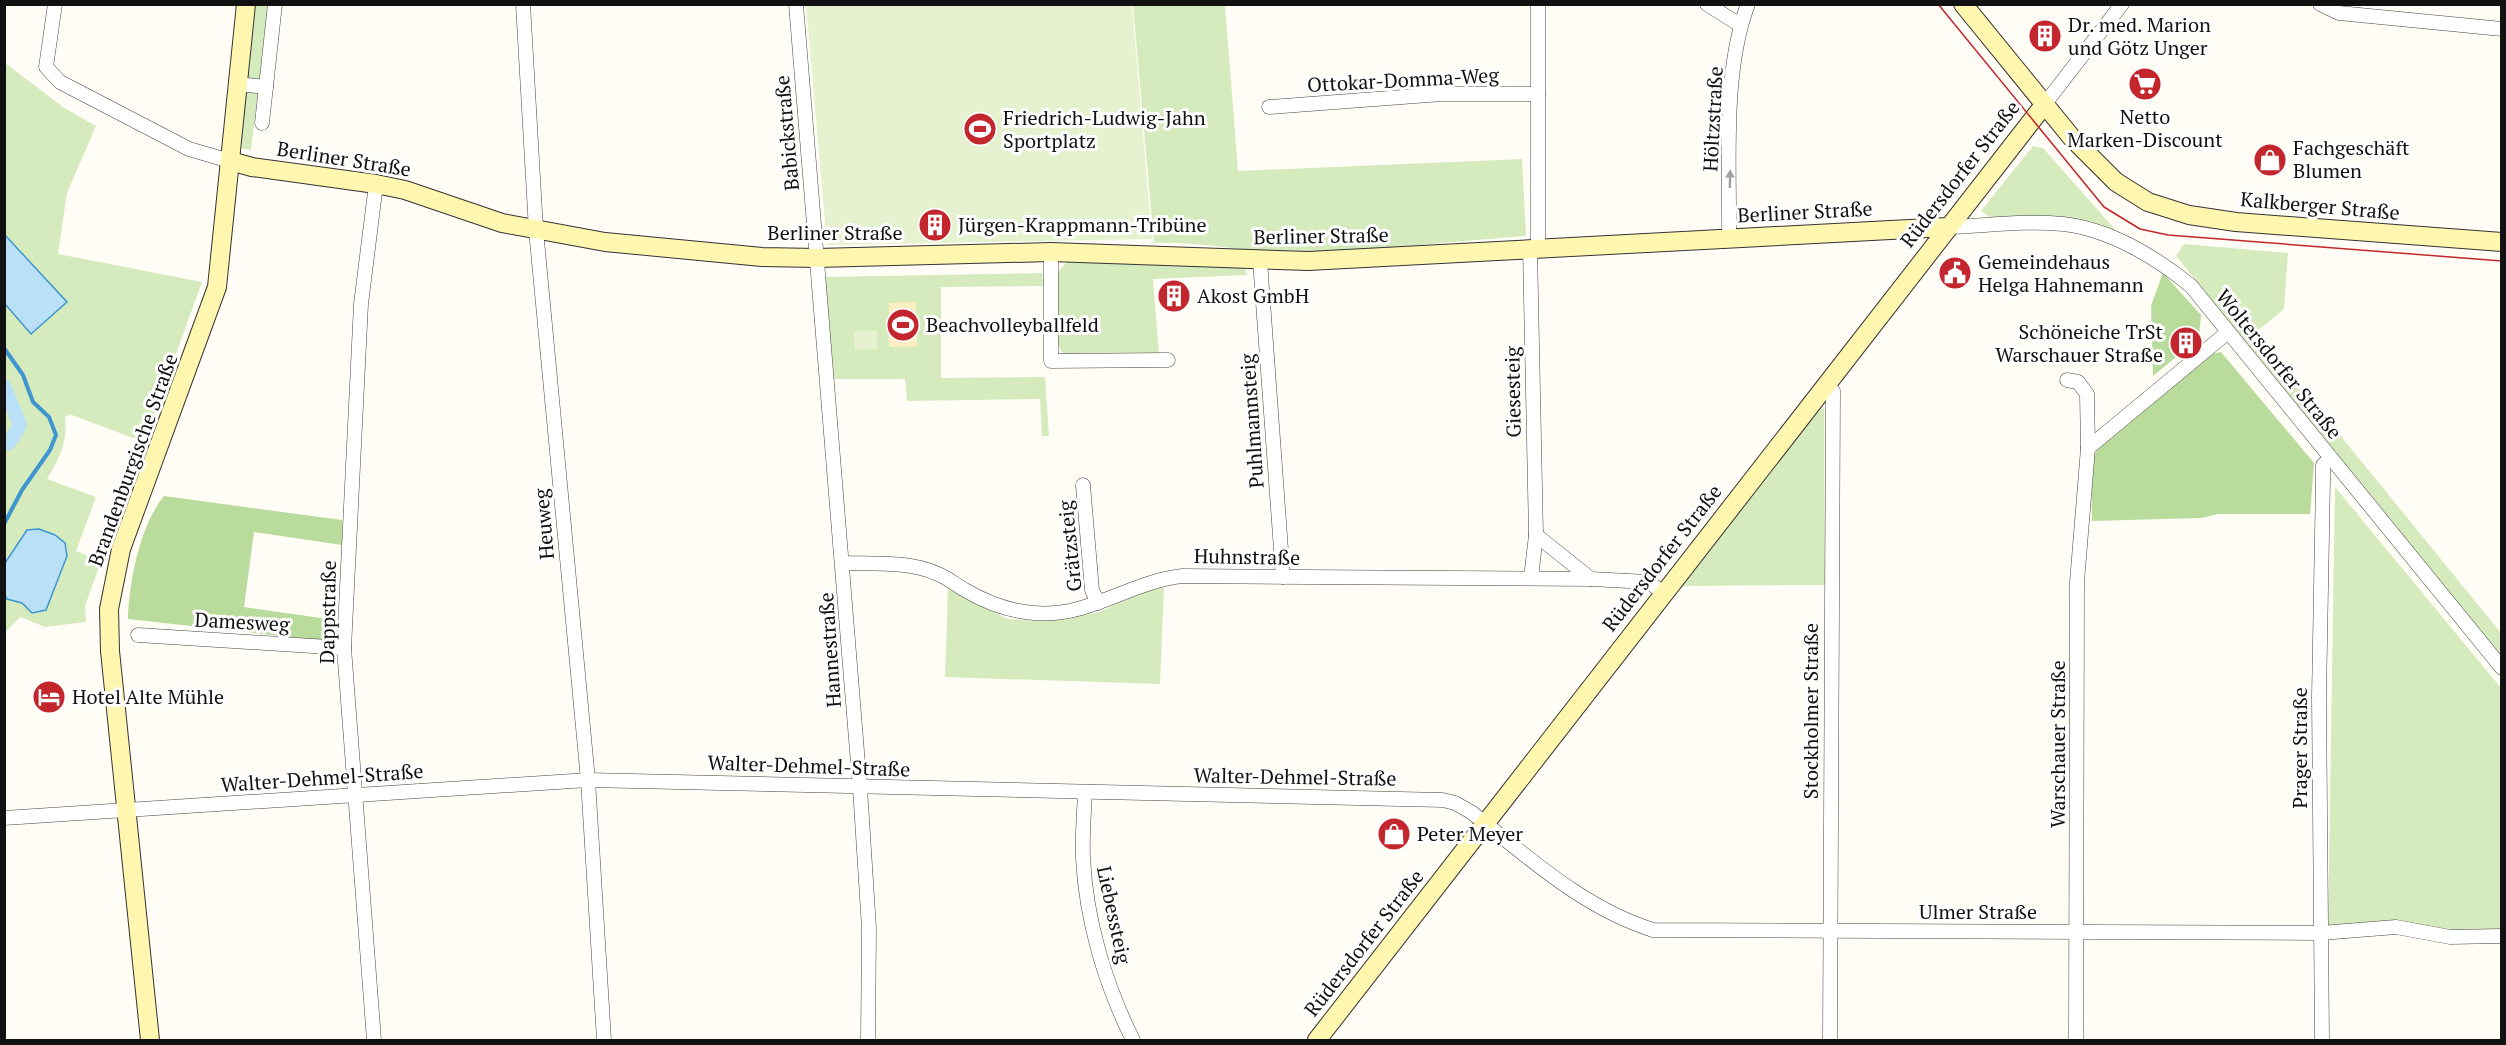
<svg xmlns="http://www.w3.org/2000/svg" width="2506" height="1045" viewBox="0 0 2506 1045" font-family="'PT Serif',serif">
<style>
.green{fill:#d5ebbd}
.forest{fill:#b9dc9c}
.sand{fill:#fbeec1}
.pitch{fill:#e6f2cf}
.water{fill:#b9e0f7;stroke:#3f96cf;stroke-width:1.5}
.lines{fill:none;stroke-linecap:round;stroke-linejoin:round}
.stream{stroke:#3f96cf;stroke-width:4}
.canal{stroke:#b9e0f7;stroke-width:14}
.street-casing{stroke:#444;stroke-width:15}
.secondary-casing{stroke:#333;stroke-width:20}
.street{stroke:#fff;stroke-width:14}
.secondary{stroke:#fff6b0;stroke-width:18}
.tram{stroke:#c4262e;stroke-width:1.5}
.oneway{fill:#a0a0a0}
.labels{text-anchor:middle;stroke-width:6;stroke-linejoin:round;paint-order:stroke}
.poi-label{font-size:20px;fill:#111;stroke:#fff;text-anchor:start}
.street-label{font-size:20px;fill:#111;stroke:#fff}
</style>
<rect width="100%" height="100%" fill="#fffdf5"/>
<!-- green -->
<g class="green">
<path d="M252 5H268L251 150 239 148Z"/>
<path d="M1133 5H1225L1238 171 1522 159 1526 236C1445 242 1362 252 1281 252 1238 251 1195 241 1154 243Z"/>
<path d="M5 63 63 107 96 126 67 193 58 254 202 282 144 442 69 414 65 418C68 442 59 459 47 479L96 497 76 551 101 561 85 606 86 622 45 627 20 617 5 633Z"/>
<path d="M2033 146 2043 148 2120 235 1995 221 1981 211Z"/>
<path d="M2184 244 2288 253 2284 309 2256 332 2501 633V656L2176 256Z"/>
<path d="M1069 259 1244 265 1247 275 1153 279 1159 355 1067 356 1061 351 1057 340 1056 275Z"/>
<path d="M1042 273 1044 286 941 287V378L1045 377 1049 436H1042L1040 399 907 401 905 379H834L825 277Z"/>
<path d="M1824 408 1825 585 1682 586 1817 410Z"/>
<path d="M2335 487 2501 688 2502 933 2328 929Z"/>
<path d="M1164 587 1160 684 945 677 948 589 1008 619 1037 621 1096 613 1144 592Z"/>
</g>
<!-- forest -->
<g class="forest">
<path d="M2163 273 2201 315 2199 338 2153 376 2151 306Z"/>
<path d="M2221 352 2314 463 2310 514H2218L2201 518 2092 521 2091 461 2098 449 2212 354Z"/>
<path d="M164 496 342 520V545L254 532 244 607 342 621 337 637 326 641 128 619C129 582 140 525 164 496Z"/>
</g>
<!-- sand -->
<path class="sand" d="M916 302 917 347H889V303Z"/>
<!-- pitch -->
<g class="pitch">
<path d="M806 5H1132L1152 239 827 245Z"/>
<path d="M854 331H877V349L855 350Z"/>
</g>
<!-- water -->
<g class="water">
<path d="M4 234 67 302 31 334 5 304Z"/>
<path d="M39 529 55 535 65 543 67 556 46 610 32 613 22 603 7 599 5 595V563L27 530Z"/>
</g>
<g class="lines">
<!-- stream -->
<path class="stream" d="M4 348 23 375 33 402 49 417 56 435 50 450 22 490 4 524"/>
<!-- canal -->
<path class="canal" d="M4 386 20 425 9 443 4 444"/>
<defs>
<g id="street">
<path d="M55 4 46 67 60 82 189 149 230 161"/>
<path d="M523 4 536 230 588 780 604 1040"/>
<path d="M796 4 860 788 869 928 868 1040"/>
<path d="M1707 4 1740 25"/>
<path d="M2320 4 2339 13 2502 29"/>
<path d="M238 84 266 87"/>
<path d="M2044 105 2122 4"/>
<path d="M1269 107 1442 94H1538"/>
<path d="M262 123 275 4"/>
<path d="M1947 227C1985 226 2025 220 2063 224 2109 229 2156 257 2191 286L2502 668"/>
<path d="M1729 238C1730 165 1722 73 1748 4"/>
<path d="M1530 249 1536 535 1531 578"/>
<path d="M1538 249V4"/>
<path d="M1051 252V361L1168 360"/>
<path d="M1260 261 1283 577"/>
<path d="M2067 380 2078 382 2087 394 2088 448"/>
<path d="M1826 386 1833 391 1830 1040"/>
<path d="M1083 485 1092 590 1098 603"/>
<path d="M1536 535 1591 579"/>
<path d="M843 563C874 564 910 561 938 574 948 578 956 585 965 590 987 603 1008 611 1034 613 1088 618 1129 582 1182 576L1591 579 1648 582 1663 592"/>
<path d="M138 635 344 648"/>
<path d="M1085 793C1084 814 1082 836 1083 858 1086 920 1105 984 1133 1040"/>
<path d="M4 818 588 780 1443 800 1455 803 1471 812C1528 857 1583 908 1653 930L2321 933 2396 927 2450 937 2502 936"/>
<path d="M374 1040 344 648 361 304 376 184"/>
<path d="M2076 1040 2077 582 2088 448 2228 332"/>
<path d="M2322 1040 2319 697 2323 479V465L2330 459"/>
</g>
<g id="secondary">
<path d="M1963 4 2072 138 2116 182 2148 202 2189 215 2236 222 2502 242"/>
<path d="M230 161 252 167 376 184 405 190 502 223 605 242 762 257 817 258 1051 252 1308 261 1947 227"/>
<path d="M150 1040 110 651 109 609 121 549 217 287 246 4"/>
<path d="M1317 1040 2044 105"/>
</g>
</defs>
<!-- street casing -->
<use href="#street" class="street-casing"/>
<!-- secondary casing -->
<use href="#secondary" class="secondary-casing"/>
<!-- street -->
<use href="#street" class="street"/>
<!-- secondary -->
<use href="#secondary" class="secondary"/>
<!-- tram -->
<path class="tram" d="M1938 4 2104 207 2140 229 2168 235 2502 261"/>
</g>
<!-- one-way arrows -->
<defs><path id="oneway-solid" d="M-6-.8H1V-3.2L6.5 0L1 3.2V.8H-6Z" transform="scale(1.5)"/></defs>
<use class="oneway" href="#oneway-solid" transform="translate(1730 179) rotate(-89)"/>
<!-- icons -->
<defs>
<symbol id="building-disc" viewBox="-11 -11 22 22"><circle r="9.5" fill="#c4262e" stroke="#fff"/><path d="M-4-6H4V6H1V3H-1V6H-4ZM-2.5-4.3h1.7v1.8h-1.7ZM.8-4.3h1.7v1.8H.8ZM-2.5-1h1.7V.8h-1.7ZM.8-1h1.7V.8H.8Z" fill="#fff"/></symbol>
<symbol id="supermarket-disc" viewBox="-11 -11 22 22"><circle r="9.5" fill="#c4262e" stroke="#fff"/><path d="M-6-5.5h2.5l.6 2H6L4.5 2H-2.5L-4.4-4H-6ZM-1.5 3.2a1.3 1.3 0 1 0 .1 0ZM3 3.2a1.3 1.3 0 1 0 .1 0Z" fill="#fff"/></symbol>
<symbol id="stadium-disc" viewBox="-11 -11 22 22"><circle r="9.5" fill="#c4262e" stroke="#fff"/><path d="M0-5a6.5 5 0 1 0 0 10a6.5 5 0 1 0 0-10ZM-3.5-1.8h7v3.6h-7Z" fill="#fff"/></symbol>
<symbol id="shop-disc" viewBox="-11 -11 22 22"><circle r="9.5" fill="#c4262e" stroke="#fff"/><path d="M-5-2.5h2.3a2.7 3.5 0 0 1 5.4 0H5L5.5 6h-11ZM-1.5-2.5h3a1.5 2.3 0 0 0-3 0Z" fill="#fff"/></symbol>
<symbol id="civic-disc" viewBox="-11 -11 22 22"><circle r="9.5" fill="#c4262e" stroke="#fff"/><path d="M-.6-6.5H3V-4.5H.6V-3L4-1V1h2V6H-6V1h2V-1L-.6-3ZM-1.2 2.5V6h2.4V2.5Z" fill="#fff"/></symbol>
<symbol id="hotel-disc" viewBox="-11 -11 22 22"><circle r="9.5" fill="#c4262e" stroke="#fff"/><path d="M-6-4.5h1.5V1H6V5H4.5V3h-9V5H-6ZM-4 0a1.8 1.8 0 1 1 3.6 0ZM.5 0V-2.5h3Q6-2.5 6 0Z" fill="#fff"/></symbol>
</defs>
<g fill-rule="evenodd">
<use href="#building-disc" x="2026" y="17" width="38" height="38"/>
<use href="#supermarket-disc" x="2126" y="65" width="38" height="38"/>
<use href="#stadium-disc" x="961" y="110" width="38" height="38"/>
<use href="#shop-disc" x="2251" y="141" width="38" height="38"/>
<use href="#building-disc" x="916" y="206" width="38" height="38"/>
<use href="#civic-disc" x="1936" y="254" width="38" height="38"/>
<use href="#building-disc" x="1155" y="277" width="38" height="38"/>
<use href="#stadium-disc" x="884" y="306" width="38" height="38"/>
<use href="#building-disc" x="2167" y="324" width="38" height="38"/>
<use href="#hotel-disc" x="30" y="678" width="38" height="38"/>
<use href="#shop-disc" x="1375" y="815" width="38" height="38"/>
</g>
<g class="labels">
<!-- poi labels -->
<g class="poi-label">
<text x="2068" y="32">Dr. med. Marion<tspan x="2068" dy="23">und Götz Unger</tspan></text>
<text x="2145" y="124" text-anchor="middle">Netto<tspan x="2145" dy="23">Marken-Discount</tspan></text>
<text x="1003" y="125">Friedrich-Ludwig-Jahn<tspan x="1003" dy="23">Sportplatz</tspan></text>
<text x="2293" y="155">Fachgeschäft<tspan x="2293" dy="23">Blumen</tspan></text>
<text x="958" y="232">Jürgen-Krappmann-Tribüne</text>
<text x="1978" y="269">Gemeindehaus<tspan x="1978" dy="23">Helga Hahnemann</tspan></text>
<text x="1197" y="303">Akost GmbH</text>
<text x="926" y="332">Beachvolleyballfeld</text>
<text x="2163" y="339" text-anchor="end">Schöneiche TrSt<tspan x="2163" dy="23">Warschauer Straße</tspan></text>
<text x="72" y="704">Hotel Alte Mühle</text>
<text x="1417" y="841">Peter Meyer</text>
</g>
<!-- street labels -->
<g class="street-label">
<text transform="translate(1403 80) rotate(-3)" y="7">Ottokar-Domma-Weg</text>
<text transform="translate(1713 119) rotate(-87)" y="7">Höltzstraße</text>
<text transform="translate(787 133) rotate(-95)" y="7">Babickstraße</text>
<text transform="translate(344 159) rotate(9)" y="7">Berliner Straße</text>
<text transform="translate(1960 174) rotate(-52)" y="7">Rüdersdorfer Straße</text>
<text transform="translate(2320 206) rotate(5)" y="7">Kalkberger Straße</text>
<text transform="translate(1805 212) rotate(-3)" y="7">Berliner Straße</text>
<text x="835" y="240">Berliner Straße</text>
<text transform="translate(1321 236) rotate(-1)" y="7">Berliner Straße</text>
<text transform="translate(2279 364) rotate(51)" y="7">Woltersdorfer Straße</text>
<text transform="translate(1513 392) rotate(-91)" y="7">Giesesteig</text>
<text transform="translate(1252 421) rotate(-94)" y="7">Puhlmannsteig</text>
<text transform="translate(133 460) rotate(-70)" y="7">Brandenburgische Straße</text>
<text transform="translate(544 524) rotate(-95)" y="7">Heuweg</text>
<text transform="translate(1070 546) rotate(-96)" y="7">Grätzsteig</text>
<text transform="translate(1247 557) rotate(1)" y="7">Huhnstraße</text>
<text transform="translate(1662 558) rotate(-52)" y="7">Rüdersdorfer Straße</text>
<text transform="translate(328 612) rotate(-89)" y="7">Dappstraße</text>
<text transform="translate(242 622) rotate(3)" y="7">Damesweg</text>
<text transform="translate(830 650) rotate(-94)" y="7">Hannestraße</text>
<text transform="translate(1811 711) rotate(-90)" y="7">Stockholmer Straße</text>
<text transform="translate(2058 744) rotate(-90)" y="7">Warschauer Straße</text>
<text transform="translate(2300 748) rotate(-90)" y="7">Prager Straße</text>
<text transform="translate(809 766) rotate(2)" y="7">Walter-Dehmel-Straße</text>
<text transform="translate(1295 777) rotate(1)" y="7">Walter-Dehmel-Straße</text>
<text transform="translate(322 778) rotate(-4)" y="7">Walter-Dehmel-Straße</text>
<text x="1978" y="919">Ulmer Straße</text>
<text transform="translate(1114 915) rotate(78)" y="7">Liebessteig</text>
<text transform="translate(1364 943) rotate(-52)" y="7">Rüdersdorfer Straße</text>
</g>
</g>
<!-- border -->
<rect width="2506" height="1045" fill="none" stroke="#111111" stroke-width="12"/>
</svg>
